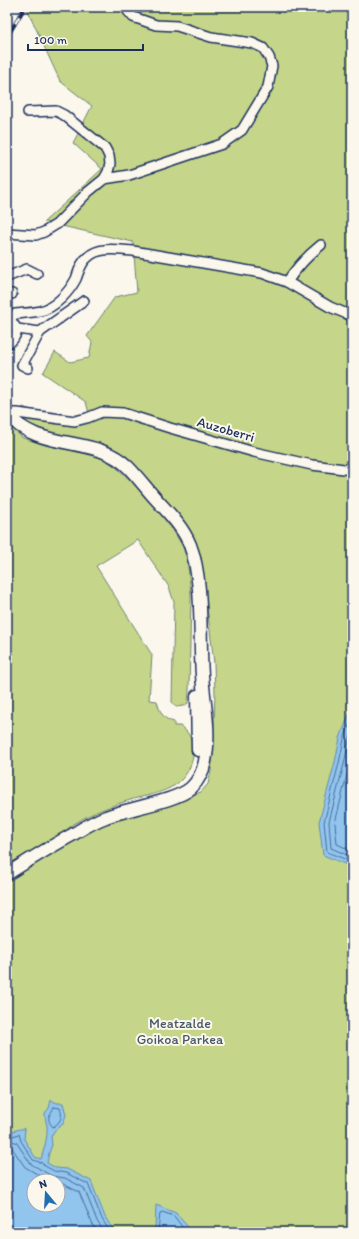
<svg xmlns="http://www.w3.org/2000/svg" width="359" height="1239" viewBox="0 0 359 1239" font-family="Itim,sans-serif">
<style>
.green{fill:#c5d68a;stroke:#708274;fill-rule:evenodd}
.water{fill:#91c5ee;stroke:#6289b4;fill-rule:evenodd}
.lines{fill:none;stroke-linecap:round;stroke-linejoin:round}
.shore{stroke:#4a6b98;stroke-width:1}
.minor-casing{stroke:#1b2f5e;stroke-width:12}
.tertiary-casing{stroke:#1b2f5e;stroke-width:15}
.minor{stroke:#fbf7ec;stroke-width:9}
.tertiary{stroke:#fbf7ec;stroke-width:12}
.rail-casing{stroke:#1b2f5e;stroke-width:4}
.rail{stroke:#fbf7ec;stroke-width:2.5;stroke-dasharray:8;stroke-linecap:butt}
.labels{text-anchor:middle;stroke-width:4;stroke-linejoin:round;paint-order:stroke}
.street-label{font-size:14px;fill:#1b2f5e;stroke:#fbf7ec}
.park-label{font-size:14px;fill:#465969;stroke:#fbf7ec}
</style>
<rect width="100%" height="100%" fill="#fbf7ec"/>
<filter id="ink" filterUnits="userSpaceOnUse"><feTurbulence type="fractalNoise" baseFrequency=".025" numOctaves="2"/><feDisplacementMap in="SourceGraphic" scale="8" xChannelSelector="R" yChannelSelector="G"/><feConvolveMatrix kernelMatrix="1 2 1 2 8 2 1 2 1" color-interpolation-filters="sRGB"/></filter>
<g filter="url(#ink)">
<!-- green -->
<path class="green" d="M26 7H352V1232H7V424L23 438 49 446 87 452 103 458 117 468 131 481 163 517 176 535 183 547 187 558 191 594 189 691 188 703 184 706 176 707 172 702 174 602 169 587 138 540 96 566 152 655 149 700 157 701C159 710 163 720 174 722V726H180C184 729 188 732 190 737 199 753 189 776 175 785 164 792 150 795 137 798 113 805 85 814 66 830L83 834C120 814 162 806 201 792L208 784 211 771 213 753 215 693 214 663 201 558 193 538 128 460C103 439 79 443 49 435 38 432 26 423 17 416L23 407 38 413 78 417 89 413 86 402 43 373 55 352 70 362 89 358 92 342 87 336 115 297 137 292 133 242 44 222 102 169 73 143 92 106 60 81ZM34 1181H58V1205H34Z"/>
<!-- water -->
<g class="water">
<path d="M352 713V867L323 855 319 822 335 762 340 738 349 715Z"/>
<path d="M51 1100 57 1103H63L66 1115 63 1124 55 1130 51 1136 52 1145 49 1153 47 1163 56 1168 67 1169 91 1181 105 1217 115 1232H7V1132C14 1132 18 1128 25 1129L24 1139 35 1157 41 1159C44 1149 48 1137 47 1126 46 1122 45 1118 45 1113L49 1108ZM34 1181H58V1205H34Z"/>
<path d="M156 1205 176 1213 192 1232H155Z"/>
</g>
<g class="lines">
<!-- shore -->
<g class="shore">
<path d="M352 719 344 739 339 763 324 822 327 852 352 862"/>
<path d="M352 732 349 741 344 764 329 822 331 848 352 857"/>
<path d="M352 755 335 823 337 844 352 851"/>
<path d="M54 1107 60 1108C63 1116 61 1122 53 1127 45 1118 50 1116 54 1107Z"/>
<path d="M7 1136H13L19 1134 21 1141 33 1160 42 1163 45 1166 54 1171 66 1173 88 1184 102 1219 110 1232"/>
<path d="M7 1141 16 1142 31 1164 52 1176 65 1178 84 1188 97 1221 104 1232"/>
<path d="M7 1147 12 1148 25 1167 49 1181"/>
<path d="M58 1183 63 1184 79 1192 92 1223 97 1232"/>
<path d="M158 1232 160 1213 162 1212 174 1216 186 1232"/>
</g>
<defs>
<g id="minor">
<path d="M104 179 129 175 222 144 242 130 268 87 272 66 269 57 263 48 252 43 211 37 177 26 156 25 133 17 128 11 127 7"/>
<path d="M7 233 36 235 44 232 57 224 88 192 104 179 108 172 110 164 109 156 105 148 64 115 56 111 28 112"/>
<path d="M7 277 27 269 37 274"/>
<path d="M287 282C297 267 307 256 321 245"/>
<path d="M7 294H12"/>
<path d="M7 315 17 329 40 332 84 301"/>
<path d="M7 320 10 319 15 314C23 313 32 313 40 311 55 308 69 292 76 279 79 271 81 262 88 257 99 246 119 250 133 251L262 273 287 282 330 307 352 316"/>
<path d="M7 344C14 341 16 336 17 329"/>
<path d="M28 368 22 365 40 332"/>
<path d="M7 413H17L75 421 87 418 102 412 123 413 170 428 254 452 312 465 352 470"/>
</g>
<g id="tertiary">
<path d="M7 414C40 453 95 434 128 467 137 476 146 488 155 498 168 512 183 527 190 545 204 581 199 636 202 675 204 703 211 733 205 761 203 772 198 781 191 788 177 801 126 809 106 817 94 821 83 828 72 835 50 847 29 860 7 874"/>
<path d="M197 696 198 750"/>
</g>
</defs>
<!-- minor casing -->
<use href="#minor" class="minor-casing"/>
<!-- tertiary casing -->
<use href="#tertiary" class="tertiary-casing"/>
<!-- minor -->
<use href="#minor" class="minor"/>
<!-- tertiary -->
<use href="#tertiary" class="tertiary"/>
<defs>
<path id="rail" d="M7 37 25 7"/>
</defs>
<!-- rail casing -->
<use href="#rail" class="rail-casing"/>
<!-- rail -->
<use href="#rail" class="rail"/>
</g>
</g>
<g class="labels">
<!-- street labels -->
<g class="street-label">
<text transform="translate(226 429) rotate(16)" y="5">Auzoberri</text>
</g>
<!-- park labels -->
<g class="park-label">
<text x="180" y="1028">Meatzalde<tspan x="180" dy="16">Goikoa Parkea</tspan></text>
</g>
</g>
<!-- margin -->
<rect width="359" height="1239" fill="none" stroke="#fbf7ec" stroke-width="24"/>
<rect x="12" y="12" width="335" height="1215" fill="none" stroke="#1b2f5e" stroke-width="1.5" filter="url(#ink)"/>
<!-- north arrow -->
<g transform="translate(46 1193) rotate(342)"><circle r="19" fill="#fbf7ec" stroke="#a1a7b3"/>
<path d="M0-3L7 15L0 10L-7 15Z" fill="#1f6fb2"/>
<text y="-6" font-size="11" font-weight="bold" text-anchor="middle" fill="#1b2f5e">N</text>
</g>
<!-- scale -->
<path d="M28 44v6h115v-6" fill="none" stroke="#1b2f5e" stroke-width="2"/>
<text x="34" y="44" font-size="12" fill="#1b2f5e" stroke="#fbf7ec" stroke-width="3" paint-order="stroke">100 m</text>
</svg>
